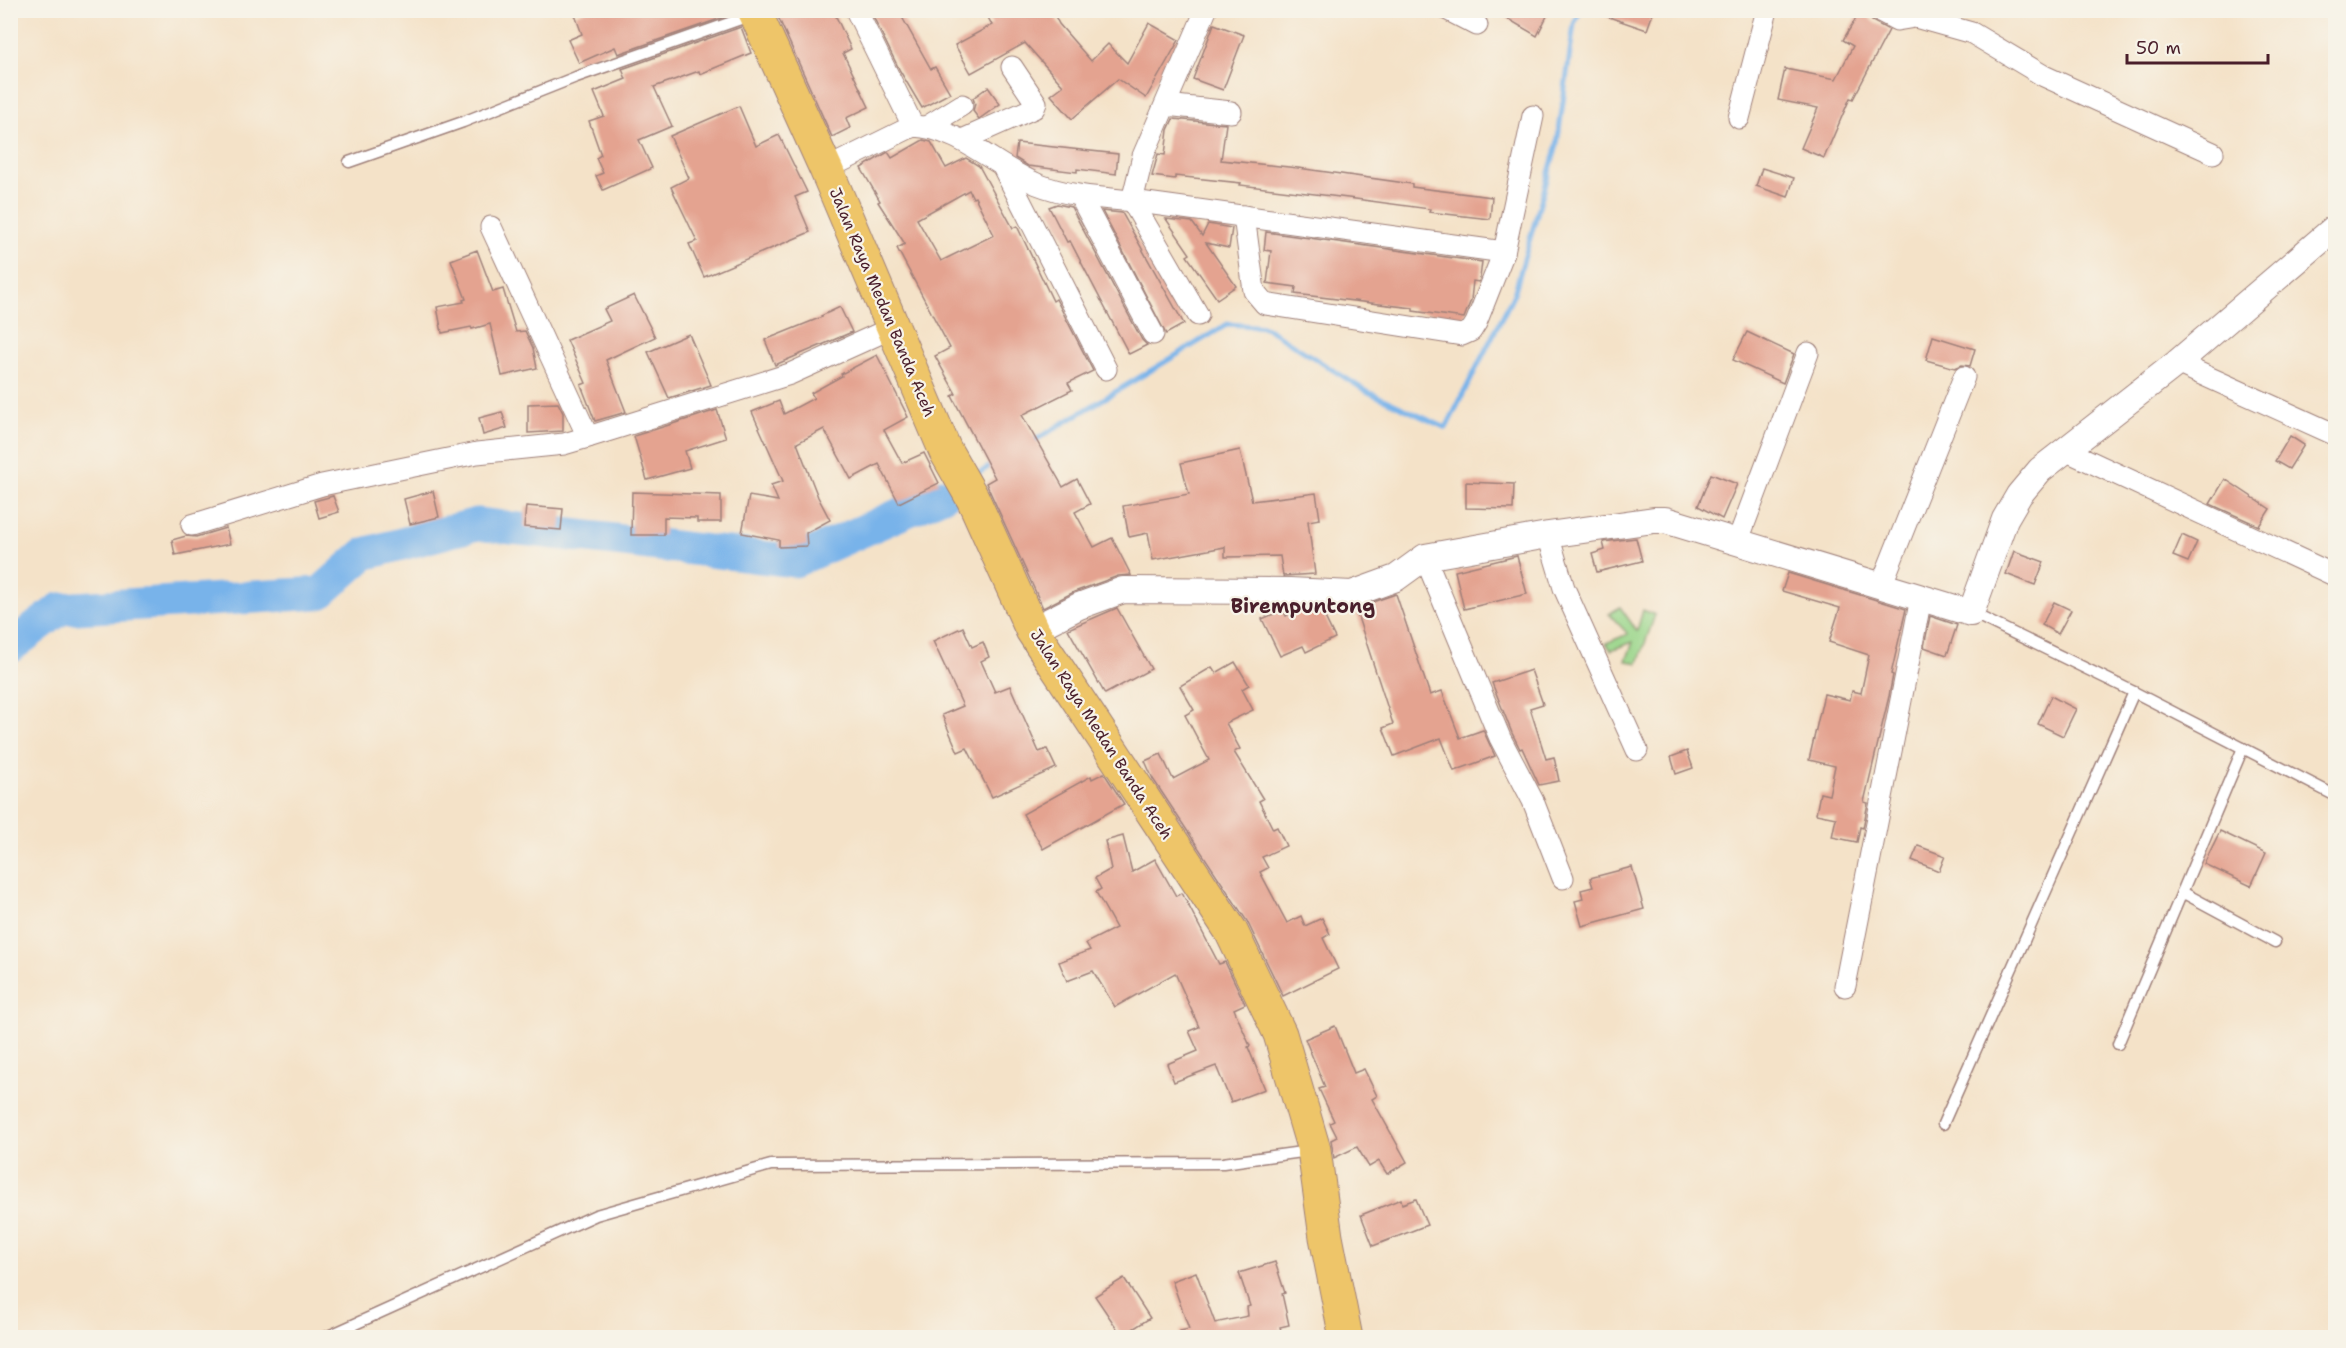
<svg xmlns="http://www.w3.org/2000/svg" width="2346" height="1348" viewBox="0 0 2346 1348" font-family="'Shantell Sans',sans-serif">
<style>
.green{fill:#99d589;stroke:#727a5a;stroke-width:1.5}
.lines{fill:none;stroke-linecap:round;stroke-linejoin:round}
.stream{stroke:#78b3ea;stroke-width:5}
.river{stroke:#78b3ea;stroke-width:33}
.building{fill:#e4a390;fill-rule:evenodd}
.service-casing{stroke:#9f807a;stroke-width:13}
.minor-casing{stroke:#9f807a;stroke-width:23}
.tertiary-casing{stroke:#9f807a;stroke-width:28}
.trunk-casing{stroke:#9f807a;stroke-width:35}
.service{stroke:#fff;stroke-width:10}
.minor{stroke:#fff;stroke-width:21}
.tertiary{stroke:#fff;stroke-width:26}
.trunk{stroke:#eec569;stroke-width:33}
.labels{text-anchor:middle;stroke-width:4.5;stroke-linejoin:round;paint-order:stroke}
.street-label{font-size:16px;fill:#4a1f2b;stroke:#f7f3e8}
.quarter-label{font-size:20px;font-weight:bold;fill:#4a1f2b;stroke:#f7f3e8}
</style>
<rect width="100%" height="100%" fill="#f7f3e8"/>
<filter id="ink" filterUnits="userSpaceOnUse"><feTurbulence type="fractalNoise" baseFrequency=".0167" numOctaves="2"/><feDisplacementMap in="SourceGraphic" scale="12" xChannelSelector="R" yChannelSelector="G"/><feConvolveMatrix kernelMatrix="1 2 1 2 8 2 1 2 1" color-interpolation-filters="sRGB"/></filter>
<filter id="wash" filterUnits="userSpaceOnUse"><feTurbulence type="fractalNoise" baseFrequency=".008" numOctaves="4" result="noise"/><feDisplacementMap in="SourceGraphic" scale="24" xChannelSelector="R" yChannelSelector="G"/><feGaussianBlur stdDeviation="1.35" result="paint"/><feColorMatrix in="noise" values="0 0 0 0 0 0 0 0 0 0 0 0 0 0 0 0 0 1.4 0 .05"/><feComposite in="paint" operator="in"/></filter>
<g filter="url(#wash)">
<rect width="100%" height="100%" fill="#f4e2c8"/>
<!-- green -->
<path class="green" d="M1620 607 1637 631 1643 610 1655 615 1638 663 1626 661 1633 642 1611 650 1606 643 1628 634 1609 614Z"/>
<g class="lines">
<!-- stream -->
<g class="stream">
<path d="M1032 442 1228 324 1265 327 1366 391 1446 428 1514 294 1557 145 1574 24 1581 10"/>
<path d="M973 477 995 463"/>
<path d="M943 495 954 488"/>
</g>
<!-- river -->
<path class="river" d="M10 647 60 609 320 593 364 554 477 524 795 561 943 495"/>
</g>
<g id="blocks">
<!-- building -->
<g class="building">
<path d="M587 10H731L733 14 618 54 615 47 579 63 568 40 582 34 575 15Z"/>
<path d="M775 10H833L851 49 843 53 869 107 846 118 850 128 832 137Z"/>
<path d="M870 10H898L931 69 935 67 950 93 922 108 900 71Z"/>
<path d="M984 10H1052L1059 24 1091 61 1108 44 1127 63 1149 23 1179 40 1146 98 1118 79 1072 119 1051 95 1063 86 1025 43 971 73 955 45 992 25Z"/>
<path d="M1493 10H1550L1537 36Z"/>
<path d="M1597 10H1654L1647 30 1597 13Z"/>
<path d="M1861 10 1866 13 1872 21 1889 30 1853 99 1850 98 1824 158 1801 148 1818 108 1778 100 1785 69 1836 79 1853 46 1843 40Z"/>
<path d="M1214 24 1244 35 1223 90 1193 79Z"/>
<path d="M741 27 751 53 700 74 699 71 654 87 672 126 639 140 652 168 603 190 596 176 603 173 596 158 601 155 589 121 604 116 594 92 626 79 622 69Z"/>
<path d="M988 87 1000 104 979 119 973 111 975 104 973 98Z"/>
<path d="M739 106 756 146 779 135 807 192 795 197 810 232 704 277 689 244 697 241 671 187 689 178 670 136Z"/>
<path d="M1173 119 1226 124 1221 160 1298 168 1412 184V187L1492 197 1490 219 1429 212 1430 209 1348 198 1240 185 1241 183 1175 176V179L1152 176 1158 154 1165 155 1168 130Z"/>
<path d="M923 140 931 142 946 168 966 158 979 166 1013 228 1017 226 1053 301 1056 299 1093 371 1068 383 1072 390 1022 415 1063 487 1077 479 1090 504 1075 512 1094 547 1112 538 1131 575 1118 576 1074 592 1043 608 986 483 995 478 952 396 956 394 935 356 950 348 897 248 905 244 878 202 880 201 861 168 888 152 892 158ZM969 190 973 198 975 197 994 235 941 261 917 219Z"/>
<path d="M1017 143 1118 154 1116 174 1077 169V172L1028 166 1015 158Z"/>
<path d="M1762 168 1794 178 1788 197 1756 186Z"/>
<path d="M1057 204 1071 207 1142 340 1147 345 1129 354 1070 241 1067 242 1049 207Z"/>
<path d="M1102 211 1122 213 1184 324 1166 334Z"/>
<path d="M1166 219 1192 222 1202 236 1208 224 1232 228 1229 248 1206 243 1236 286 1217 299 1187 256 1190 254Z"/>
<path d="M1266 232 1482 262 1480 278 1479 282 1473 281 1471 300 1464 318 1413 311V308L1295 294 1296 287 1267 283 1271 251 1264 250Z"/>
<path d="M477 250 493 292 503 289 516 332 525 331 533 348 537 368 502 376 490 324 472 329 471 327 442 333 437 307 464 302 463 300 466 299 451 260Z"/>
<path d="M634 295 655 337 606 360 626 412 595 421 581 385 586 383 567 340 610 321 604 309Z"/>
<path d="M840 307 852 332 775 365 765 340 822 317 821 316Z"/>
<path d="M1747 332 1794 354 1783 383 1733 360Z"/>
<path d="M689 334 711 385 669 398 648 352Z"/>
<path d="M1933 336 1975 349 1970 366 1962 365 1955 368 1926 360Z"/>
<path d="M877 355 908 417 884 430 902 463 924 453 939 483 899 503 879 464 851 479 824 429 797 443 818 497 830 520 806 533 807 546 779 547V540L742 533 749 496 778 501 771 485 783 481 752 412 779 401 784 414 814 398 811 393 842 376 841 374Z"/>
<path d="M558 403 563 413V431L528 433V404Z"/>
<path d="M717 410 726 438 685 451 690 468 647 480 634 436Z"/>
<path d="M502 412 507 428 483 435 479 418Z"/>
<path d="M2290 436 2304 445 2289 469 2275 461Z"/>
<path d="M1240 450 1252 501 1316 493 1320 519 1308 521 1315 574 1283 576 1280 556 1225 557V547L1153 560 1148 533 1129 537 1123 506 1189 494 1181 463Z"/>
<path d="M1711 474 1737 484 1722 519 1698 506Z"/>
<path d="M2225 479 2270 509 2259 526 2210 504Z"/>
<path d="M1466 482 1514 484 1513 509 1466 508Z"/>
<path d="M433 491 439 517 410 524 404 499Z"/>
<path d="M632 492 721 495V522H697V518L664 517V535H631Z"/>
<path d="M333 496 339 512 319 518 314 501Z"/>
<path d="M526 506 563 509 561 530 524 527Z"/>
<path d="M226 528 230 544 175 555 172 540 186 536 196 537Z"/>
<path d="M2182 535 2197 542 2188 562 2173 556Z"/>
<path d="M1636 538 1642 561 1597 572 1592 554 1605 550 1603 542Z"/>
<path d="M2014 551 2044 562 2035 585 2006 574Z"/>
<path d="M1517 556 1527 594 1464 609 1455 571Z"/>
<path d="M1788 573 1906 609 1891 674 1893 675 1889 696 1864 802 1868 803 1863 828 1860 827 1857 842 1832 837 1836 818 1816 814 1820 793 1829 795 1835 766 1809 760 1824 694 1850 700 1852 691 1861 693 1869 655 1829 642 1840 608 1782 591Z"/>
<path d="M1396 594 1430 695 1442 691 1460 738 1483 730 1495 756 1454 771 1441 738 1394 756 1383 728 1393 724 1355 608Z"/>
<path d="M2054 602 2071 610 2058 634 2042 625Z"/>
<path d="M1305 607H1320L1335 638 1306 652 1303 646 1280 656 1262 619 1283 610 1286 616Z"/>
<path d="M1117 608 1151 669 1105 694 1068 629Z"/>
<path d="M1930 616 1957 625 1947 655 1924 647Z"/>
<path d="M963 627 972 647 983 642 989 657 981 661 995 692 1010 686 1039 752 1047 749 1056 768 992 797 967 748 958 752 942 715 963 706 933 641Z"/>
<path d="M1235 662 1249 685 1242 689 1253 710 1226 723 1240 749 1234 752 1263 799 1259 801 1273 829 1277 827 1286 846 1262 857 1268 868 1260 872 1287 923 1301 916 1305 926 1322 918 1330 934 1323 938 1338 969 1283 996 1247 921 1153 779 1145 761 1161 754 1173 779 1209 760 1185 715 1194 710 1180 686 1212 667 1216 673Z"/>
<path d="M1531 670 1543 704 1530 708 1546 759 1554 757 1559 781 1539 785 1522 748 1520 749 1512 733 1492 683Z"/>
<path d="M2051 696 2076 709 2063 736 2038 724Z"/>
<path d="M1687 751 1693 768 1676 774 1671 757Z"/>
<path d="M1104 773 1124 804 1043 849 1023 814 1091 776 1092 779Z"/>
<path d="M2220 831 2266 853 2251 886 2204 864Z"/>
<path d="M1123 836 1132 872 1155 859 1176 896 1182 893 1219 964 1225 962 1245 1004 1234 1009 1250 1046 1248 1047 1265 1089 1231 1102 1216 1066 1174 1082 1167 1064 1198 1051 1189 1031 1199 1027 1175 973 1115 1007 1093 971 1067 981 1059 962 1090 950 1086 943 1116 928 1096 892 1101 889 1095 878 1111 869 1105 841Z"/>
<path d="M1918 846 1945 856 1939 871 1912 860Z"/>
<path d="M1632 867 1644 909 1582 926 1575 901 1583 899 1581 890 1593 887 1590 878Z"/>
<path d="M1335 1026 1354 1073 1364 1069 1377 1096 1372 1099 1407 1162 1387 1174 1379 1161 1369 1167 1357 1147 1334 1158 1331 1140 1337 1137 1330 1123 1334 1121 1319 1089 1325 1087 1305 1039Z"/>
<path d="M1401 1199 1402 1204 1416 1199 1427 1225 1373 1246 1361 1215Z"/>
<path d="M1275 1262 1285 1293 1282 1294 1289 1325 1280 1327 1283 1338H1181L1180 1331 1189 1329 1172 1281 1196 1272 1215 1323 1248 1316 1247 1307 1250 1306 1239 1273Z"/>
<path d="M1124 1278 1150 1318 1122 1336 1095 1296Z"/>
</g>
</g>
</g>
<g filter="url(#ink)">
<use href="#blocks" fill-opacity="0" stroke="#9f807a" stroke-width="1.5"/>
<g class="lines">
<defs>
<g id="service">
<path d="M349 162 463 122 576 77 752 15"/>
<path d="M1972 613 2134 692 2336 796"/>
<path d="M2182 892 2275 942"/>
<path d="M2118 1044 2243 748"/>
<path d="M1943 1124 2134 692"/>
<path d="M324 1338 596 1215 771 1165 1223 1163 1309 1151"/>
</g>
<g id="minor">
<path d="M856 10 913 126"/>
<path d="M1448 10 1477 25"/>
<path d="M1878 10 1897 20 1915 17 1972 33 2044 76 2213 153"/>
<path d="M1166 105 1231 112"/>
<path d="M1739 118 1767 10"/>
<path d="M928 126 962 105"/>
<path d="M962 140 1034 108 1036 103 1012 67"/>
<path d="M826 169 913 126C960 128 994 166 1037 184 1067 196 1100 198 1132 201L1504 252"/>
<path d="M1004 169 1106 369"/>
<path d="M1080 196 1153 334"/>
<path d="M1244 216 1254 291 1265 304 1462 335 1471 331 1476 323 1504 252 1533 116"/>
<path d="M491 227 588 437"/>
<path d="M1198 315 1132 201 1143 156 1206 10"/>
<path d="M2177 363 2336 435"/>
<path d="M2065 450 2336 576"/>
<path d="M192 525 322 485 477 453 564 444 588 437 790 374 894 327"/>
<path d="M1548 535 1564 588 1637 750"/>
<path d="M1737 543 1808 353"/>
<path d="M1425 557 1500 738 1533 801 1563 878"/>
<path d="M1881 586 1964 377"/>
<path d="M1845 986 1921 598"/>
</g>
<path id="tertiary" d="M1032 630 1079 606 1123 590 1290 591 1352 594 1396 578 1425 557 1548 535 1654 520H1665L1971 613 2005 519 2019 495 2040 470 2177 363 2336 227"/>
<path id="trunk" d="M754 10 826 169 945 450 973 499 1032 630 1231 931 1280 1034 1314 1150 1326 1237 1346 1338"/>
</defs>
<!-- service casing -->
<use href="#service" class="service-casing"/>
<!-- minor casing -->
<use href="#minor" class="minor-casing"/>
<!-- tertiary casing -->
<use href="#tertiary" class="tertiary-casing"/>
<!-- trunk casing -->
<use href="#trunk" class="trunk-casing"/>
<!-- service -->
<use href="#service" class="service"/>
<!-- minor -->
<use href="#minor" class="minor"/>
<!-- tertiary -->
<use href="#tertiary" class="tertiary"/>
<!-- trunk -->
<use href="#trunk" class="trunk"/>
</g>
</g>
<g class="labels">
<!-- street labels -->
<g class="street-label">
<text transform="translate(883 302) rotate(67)" y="6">Jalan Raya Medan Banda Aceh</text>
<text transform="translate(1102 734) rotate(57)" y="6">Jalan Raya Medan Banda Aceh</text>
</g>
<!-- quarter labels -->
<g class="quarter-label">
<text x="1303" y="613">Birempuntong</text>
</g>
</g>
<!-- margin -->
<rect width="2346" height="1348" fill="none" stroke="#f7f3e8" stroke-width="36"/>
<!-- scale -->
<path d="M2127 54v9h141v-9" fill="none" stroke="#4a1f2b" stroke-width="3"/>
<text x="2136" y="54" font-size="18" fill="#4a1f2b" stroke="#f7f3e8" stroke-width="4.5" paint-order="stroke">50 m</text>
</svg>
